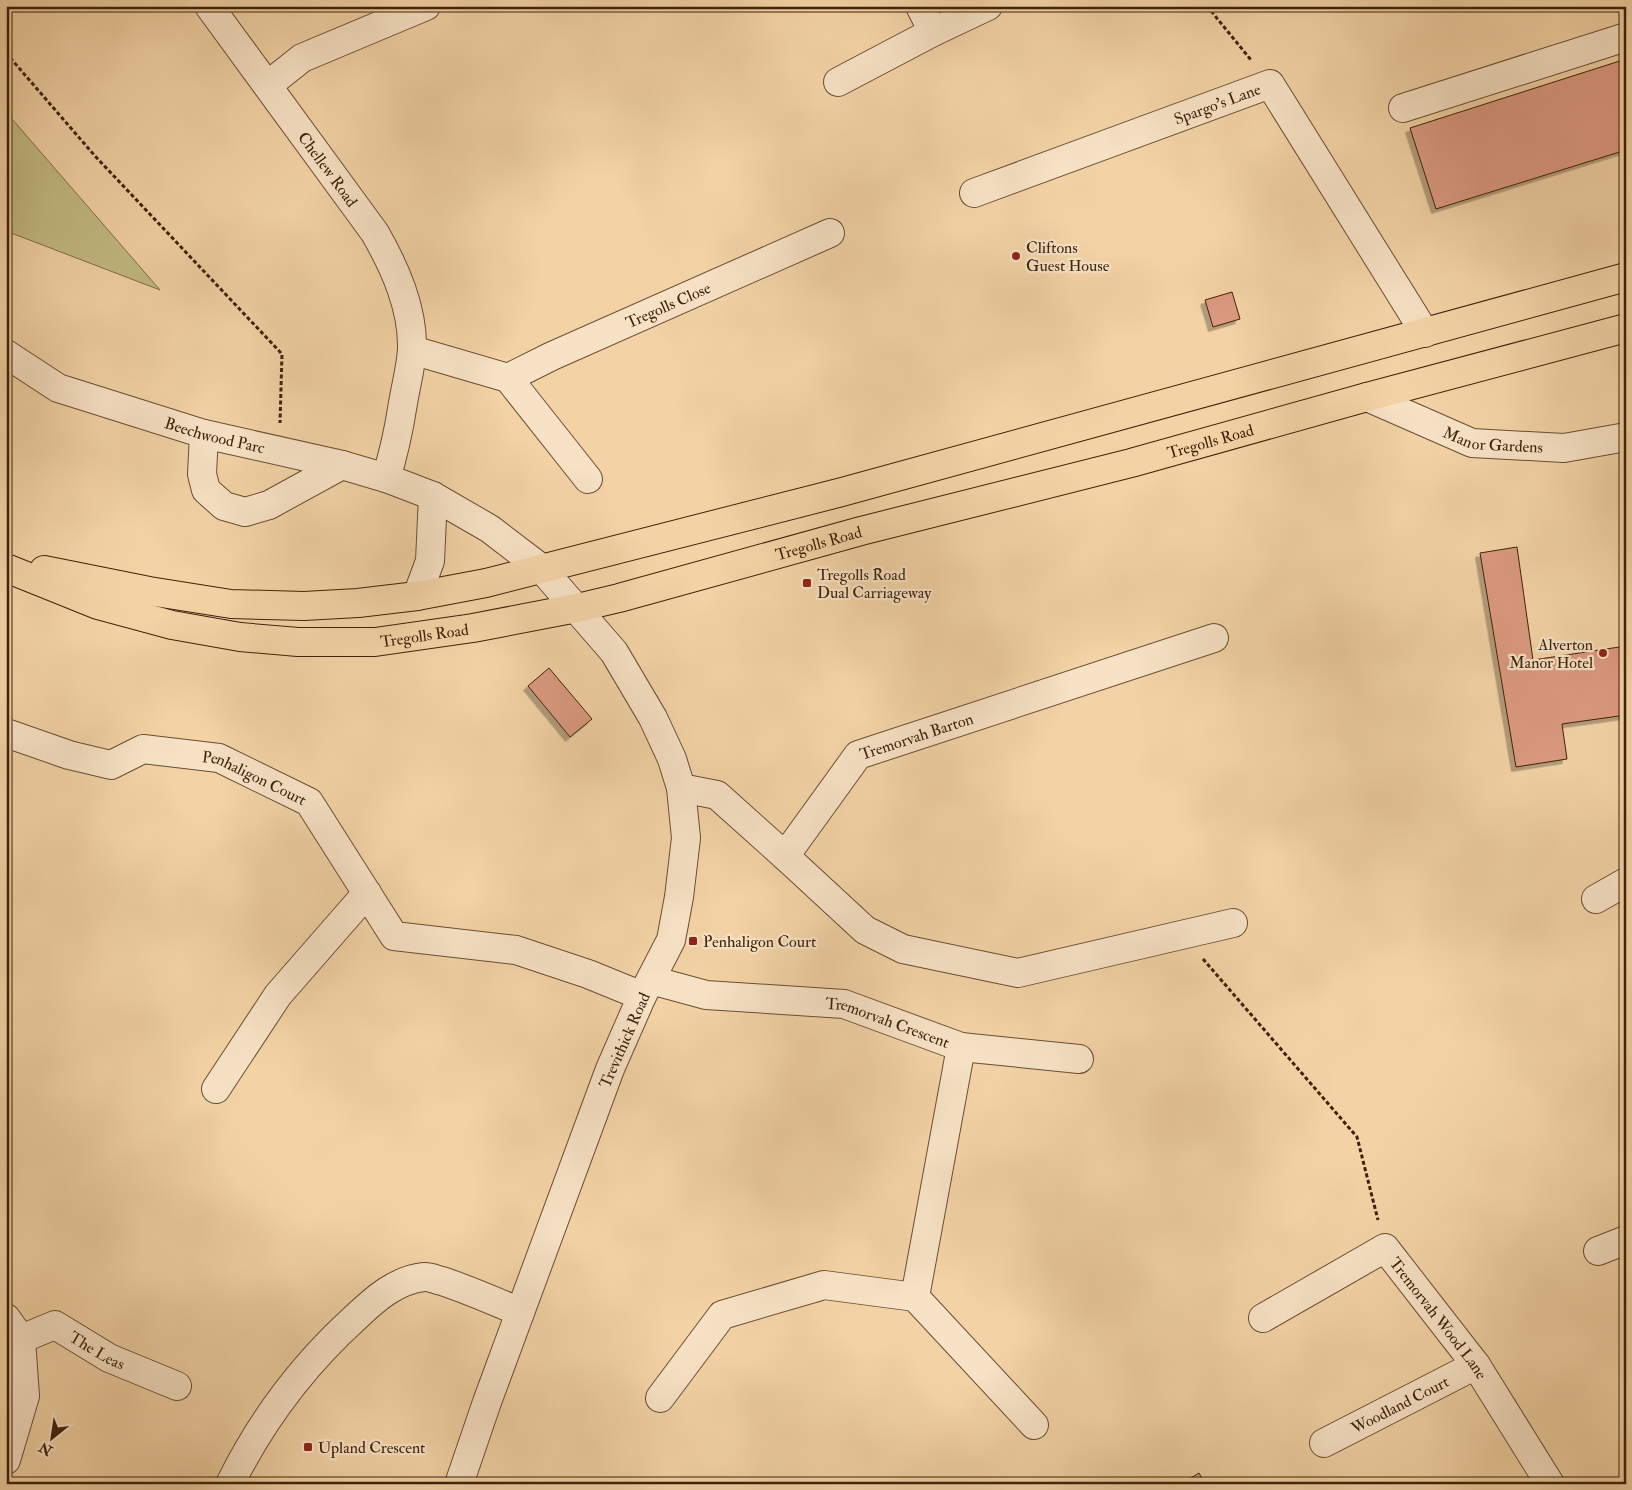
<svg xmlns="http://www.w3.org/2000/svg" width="1632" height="1490" viewBox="0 0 1632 1490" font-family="'IM FELL Double Pica',serif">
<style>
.green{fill:#c2ba82;stroke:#806e46}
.building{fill:#dc9a81;stroke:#3d220b;filter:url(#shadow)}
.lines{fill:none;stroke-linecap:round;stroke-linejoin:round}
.minor-casing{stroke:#6a4e32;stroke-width:30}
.highway-casing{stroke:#3d220b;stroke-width:30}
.path{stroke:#3d220b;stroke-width:3;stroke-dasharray:4 2.5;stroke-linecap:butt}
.minor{stroke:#f7e2c5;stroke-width:28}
.highway{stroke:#f3d3a6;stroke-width:28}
.poi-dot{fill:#8f2418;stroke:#f7e2c5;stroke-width:2}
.labels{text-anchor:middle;stroke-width:4.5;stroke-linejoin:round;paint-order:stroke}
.street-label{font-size:16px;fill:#3d220b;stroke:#f7e2c5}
.poi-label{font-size:16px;fill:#3d220b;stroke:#f7e2c5;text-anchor:start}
</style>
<defs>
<filter id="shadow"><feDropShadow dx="-4.5" dy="4.5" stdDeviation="0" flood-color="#0004"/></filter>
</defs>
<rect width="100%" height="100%" fill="#f3d3a6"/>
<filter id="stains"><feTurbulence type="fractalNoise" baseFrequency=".004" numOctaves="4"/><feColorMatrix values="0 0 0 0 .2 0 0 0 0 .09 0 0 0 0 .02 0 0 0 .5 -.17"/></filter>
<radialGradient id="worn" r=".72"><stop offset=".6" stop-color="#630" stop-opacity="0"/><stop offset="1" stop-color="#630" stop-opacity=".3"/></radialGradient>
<!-- green -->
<path class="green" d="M6 112 160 290 6 231Z"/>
<!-- building -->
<g class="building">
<path d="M1626 59V150L1436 209 1410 128Z"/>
<path d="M1232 292 1240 319 1213 327 1205 300Z"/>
<path d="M1517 547 1533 660 1626 646V715L1562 724 1567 759 1516 767 1480 553Z"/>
<path d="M549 668 592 719 570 737 528 686Z"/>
<path d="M1199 1473 1205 1484H1181Z"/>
</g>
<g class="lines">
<defs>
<g id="minor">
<path id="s1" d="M209 6 375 233C395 268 413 308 412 349 411 367 406 385 403 403 399 429 394 453 386 478"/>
<path d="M920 6 933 32 988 6"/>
<path d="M838 82 933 32"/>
<path d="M268 85 302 58 426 6"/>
<path d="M1403 108 1626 37"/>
<path id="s2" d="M974 193 1270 84 1425 333"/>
<path d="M412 350 508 378 588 479"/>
<path id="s3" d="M6 354 58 388 204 434 342 465 386 478 433 496 490 529 541 568 614 652 653 718 672 759 681 788 686 838 679 897 671 940 642 996 610 1069 487 1402 459 1484"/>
<path id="s4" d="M508 378 552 356 830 233"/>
<path id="s5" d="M1367 397 1472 443 1564 448 1626 437"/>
<path d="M204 434 202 474 206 490 224 506 245 512 269 505 342 465"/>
<path d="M417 596 430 561 433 496"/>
<path id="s6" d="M6 733 69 755 111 765 143 749 219 758 309 802 394 936 516 950 588 974 642 996"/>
<path id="s7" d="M681 788 717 795 785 856 858 755 1214 638"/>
<path d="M785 856 865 930 903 949 1018 973 1233 923"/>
<path d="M1596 899 1626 882"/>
<path id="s8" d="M651 980 706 995 844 1004 961 1047 915 1297"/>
<path d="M961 1047 1079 1059"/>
<path d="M216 1089 278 995 367 893"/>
<path d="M1598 1251 1626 1240"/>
<path d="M915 1297 1034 1425"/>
<path d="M6 1318 21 1339 25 1396 6 1460"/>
<path id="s9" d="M1263 1318 1385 1248 1476 1365 1550 1484"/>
<path id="s10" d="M21 1339 55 1325 109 1358 177 1386"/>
<path d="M660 1398 722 1315 824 1285 915 1297"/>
<path id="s11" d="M1324 1443 1476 1365"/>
<path d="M230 1484C261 1421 304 1364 356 1317 375 1299 396 1280 424 1277 429 1276 436 1280 442 1281 469 1290 494 1301 520 1312"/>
</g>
<g id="highway">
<path id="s12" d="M6 568 98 605 172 625 240 637 298 642H375L473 628 577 608 619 598 861 531 1131 463 1367 397 1626 328"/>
<path d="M44 570 149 591 231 604 304 606 358 603 417 596 486 583 842 492 1626 277"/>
</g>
</defs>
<!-- minor casing -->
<use href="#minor" class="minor-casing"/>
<!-- highway casing -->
<use href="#highway" class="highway-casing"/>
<!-- path -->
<g class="path">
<path d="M1207 6 1251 60"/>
<path d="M6 53 95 156 282 354 280 423"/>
<path d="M1203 959 1357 1137 1378 1220"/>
</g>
<!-- minor -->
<use href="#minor" class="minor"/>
<!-- highway -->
<use href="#highway" class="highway"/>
</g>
<!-- markers -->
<g class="poi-dot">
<circle cx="1016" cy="256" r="5"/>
<rect x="802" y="578" width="10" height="10" rx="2.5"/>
<circle cx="1603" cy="653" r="5"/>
<rect x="688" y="936" width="10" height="10" rx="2.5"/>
<rect x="303" y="1442" width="10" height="10" rx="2.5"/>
</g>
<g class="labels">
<!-- street labels -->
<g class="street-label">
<text dy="6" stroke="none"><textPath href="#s2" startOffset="259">Spargo's Lane</textPath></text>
<text dy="6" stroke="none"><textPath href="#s1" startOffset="202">Chellew Road</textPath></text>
<text dy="6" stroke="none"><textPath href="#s4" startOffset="176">Tregolls Close</textPath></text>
<text dy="6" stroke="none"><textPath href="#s3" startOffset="226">Beechwood Parc</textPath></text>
<text dy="6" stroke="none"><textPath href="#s5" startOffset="135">Manor Gardens</textPath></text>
<text dy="6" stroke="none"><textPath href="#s12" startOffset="1240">Tregolls Road</textPath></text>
<text dy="6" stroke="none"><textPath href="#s12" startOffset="835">Tregolls Road</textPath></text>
<text dy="6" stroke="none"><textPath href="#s12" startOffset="430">Tregolls Road</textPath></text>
<text dy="6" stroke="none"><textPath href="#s7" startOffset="314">Tremorvah Barton</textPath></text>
<text dy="6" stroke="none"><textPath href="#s6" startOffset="262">Penhaligon Court</textPath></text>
<text dy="6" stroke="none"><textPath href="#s8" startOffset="242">Tremorvah Crescent</textPath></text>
<text transform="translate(624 1040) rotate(-66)" y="6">Trevithick Road</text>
<text dy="6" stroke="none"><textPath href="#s9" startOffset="229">Tremorvah Wood Lane</textPath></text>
<text dy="6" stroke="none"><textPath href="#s10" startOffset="86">The Leas</textPath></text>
<text dy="6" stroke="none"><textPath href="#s11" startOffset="85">Woodland Court</textPath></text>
</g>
<!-- poi labels -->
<g class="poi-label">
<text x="1026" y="253">Cliftons<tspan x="1026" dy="18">Guest House</tspan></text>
<text x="817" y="580">Tregolls Road<tspan x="817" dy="18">Dual Carriageway</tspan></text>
<text x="1593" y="650" text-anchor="end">Alverton<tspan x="1593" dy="18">Manor Hotel</tspan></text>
<text x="703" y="947">Penhaligon Court</text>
<text x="318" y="1453">Upland Crescent</text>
</g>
</g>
<!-- margin -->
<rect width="1632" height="1490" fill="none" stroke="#f3d3a6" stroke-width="25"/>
<rect x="8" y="8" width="1617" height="1475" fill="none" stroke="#3d220b" stroke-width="2.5"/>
<rect x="12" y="12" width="1607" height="1465" fill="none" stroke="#3d220b"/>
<!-- north arrow -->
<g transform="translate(52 1438) rotate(210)" stroke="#f7e2c5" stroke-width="4" paint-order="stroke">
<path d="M0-4L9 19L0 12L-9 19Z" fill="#3d220b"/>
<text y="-8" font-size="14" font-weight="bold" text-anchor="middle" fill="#3d220b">N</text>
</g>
<rect width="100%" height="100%" filter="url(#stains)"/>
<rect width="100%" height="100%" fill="url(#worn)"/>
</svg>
